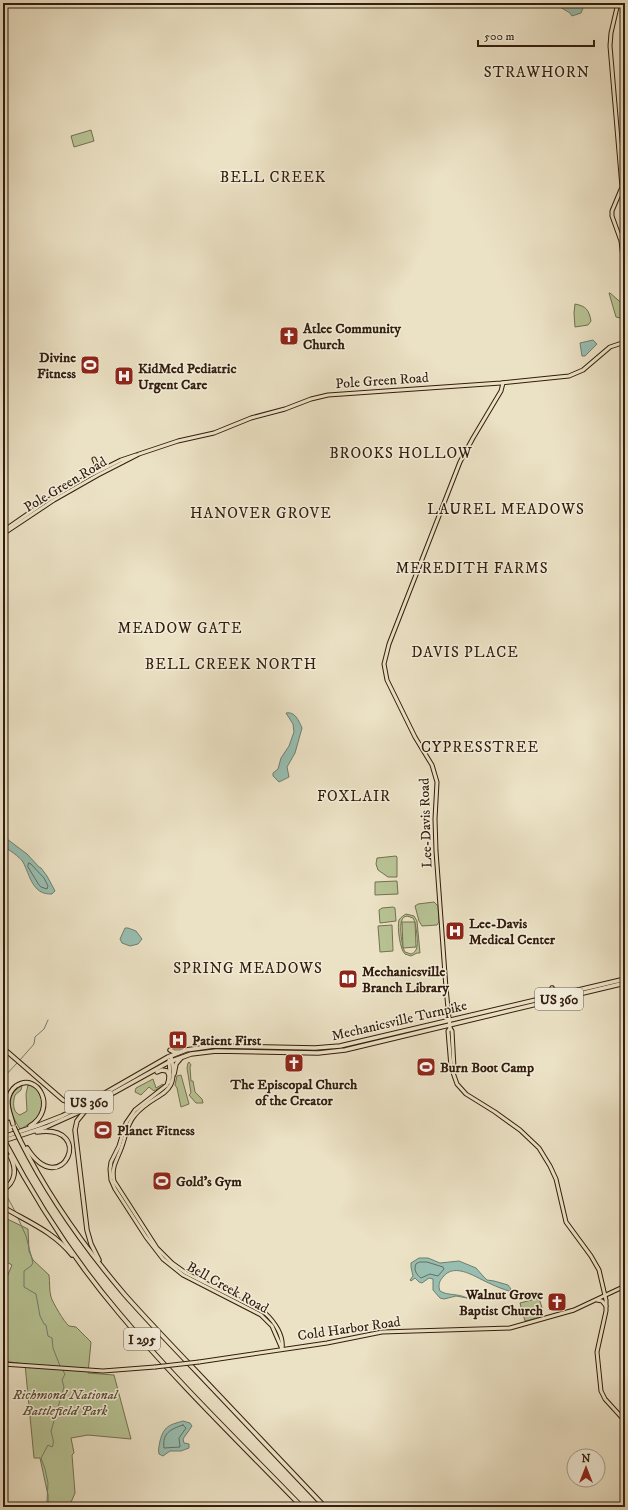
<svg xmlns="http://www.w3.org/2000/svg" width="628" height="1510" viewBox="0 0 628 1510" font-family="'IM FELL DW Pica',serif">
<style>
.green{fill:#b7c394;stroke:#747050;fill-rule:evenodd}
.water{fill:#98beb1;stroke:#6f7e6f}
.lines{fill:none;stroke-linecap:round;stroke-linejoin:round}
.shore{stroke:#656e5f;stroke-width:1}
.stream{stroke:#6f7e6f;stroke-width:1}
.major-casing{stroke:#321d0d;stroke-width:5}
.highway-casing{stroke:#321d0d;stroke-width:5.5}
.major{stroke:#ebe1c4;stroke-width:3}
.highway{stroke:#ebe1c4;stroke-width:3.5}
.major-bridge-casing{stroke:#321d0d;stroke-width:5;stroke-linecap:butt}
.highway-bridge-casing{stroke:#321d0d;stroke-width:5.5;stroke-linecap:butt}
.major-bridge{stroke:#ebe1c4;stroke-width:3}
.highway-bridge{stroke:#ebe1c4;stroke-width:3.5}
.labels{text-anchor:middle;stroke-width:3;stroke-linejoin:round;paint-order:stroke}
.shield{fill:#f2ecd9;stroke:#6c5b4a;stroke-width:1}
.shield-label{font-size:13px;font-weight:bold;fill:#321d0d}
.poi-label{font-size:14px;font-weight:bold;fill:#321d0d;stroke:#f2ecd9;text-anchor:start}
.street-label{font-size:14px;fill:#321d0d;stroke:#f2ecd9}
.park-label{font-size:14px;font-style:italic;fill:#5a4f36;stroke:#f2ecd9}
.neighbourhood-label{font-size:15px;letter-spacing:1px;fill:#321d0d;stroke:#f2ecd9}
</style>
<rect width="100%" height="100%" fill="#ebe1c4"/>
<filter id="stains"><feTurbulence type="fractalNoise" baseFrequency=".005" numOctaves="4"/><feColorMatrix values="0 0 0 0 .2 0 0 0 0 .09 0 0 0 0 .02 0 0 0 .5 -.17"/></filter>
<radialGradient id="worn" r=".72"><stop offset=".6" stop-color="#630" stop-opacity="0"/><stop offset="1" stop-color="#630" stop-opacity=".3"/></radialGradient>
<!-- green -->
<g class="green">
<path d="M91 130 94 141 74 147 71 136Z"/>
<path d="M609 293H610L625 306V319L616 317Z"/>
<path d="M575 304C586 306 589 310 591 321L588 325 575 327 574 313Z"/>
<path d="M396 856 397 857V877H388L378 870 376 864 377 858Z"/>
<path d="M397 881 398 894 375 895V882Z"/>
<path d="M434 902 438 906 439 922 437 925 422 926 419 921 415 906 418 904Z"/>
<path d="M393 907 395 908 396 921 380 923 379 910 382 908Z"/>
<path d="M406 914 414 916 417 921 420 953H417L411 956 405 954C400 950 397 927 399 920 401 917 403 916 406 914ZM407 916 413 918C416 922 419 945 416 950 414 953 413 953 411 954L405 952C402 948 399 925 402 920 403 917 404 917 407 916Z"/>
<path d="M402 922H415L416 947 403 948Z"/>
<path d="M392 925 393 951 380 952 378 926Z"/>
<path d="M189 1062 191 1065 190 1067 191 1081H193L195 1092 202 1099 203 1103H196L189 1095 191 1093 187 1068 188 1063Z"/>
<path d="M181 1075 189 1104 181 1107 177 1088 175 1085 177 1076Z"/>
<path d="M153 1079 156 1088 163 1084 164 1085 154 1091 149 1087 141 1095 135 1092 136 1088Z"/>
<path d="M28 1085C42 1088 46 1104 39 1116 36 1120 25 1127 20 1129 11 1116 3 1094 22 1086L21 1090 15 1095C13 1102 12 1112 20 1115L27 1111 26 1094Z"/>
<path d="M3 1217 28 1229 29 1251 33 1260 49 1275C50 1282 49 1290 51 1297 53 1303 64 1322 69 1326L76 1327 91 1342 88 1373 114 1375 131 1439 88 1435 71 1438 74 1453 72 1455 75 1493 69 1507H49V1505L48 1504V1495L40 1458H34L25 1364 3 1361 4 1337 3 1336V1287L12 1265 3 1260Z"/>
<path d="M539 1298 543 1311 540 1312 541 1317 525 1321 520 1303Z"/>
</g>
<!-- water -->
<g class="water">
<path d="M560 3H585L581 13 572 16 570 13 560 7Z"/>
<path d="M593 340 597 344 585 356H582L580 343Z"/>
<path d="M286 713C295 711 299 721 302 728L295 753 287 767 289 777 279 782 273 776V773L278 769 281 758 289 746 294 732 293 724Z"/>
<path d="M3 836 27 854 39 867 41 868 47 876 55 891 52 894C32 895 30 875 23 862 19 856 9 850 3 846Z"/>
<path d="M125 928H128L136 931 142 939 138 944 130 946 122 943 120 939Z"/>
<path d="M419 1258H428L440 1263 459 1261 476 1268 483 1276 487 1280 494 1281 508 1285 511 1289 509 1291C503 1289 497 1287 491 1284 478 1279 455 1261 443 1277 439 1281 438 1286 440 1291 448 1296 457 1293 467 1298L456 1296 444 1299 440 1298 433 1290V1279L429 1278 422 1283 419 1282 415 1278 411 1281 410 1280 413 1276 411 1267V1263Z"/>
<path d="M183 1421 190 1423 192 1426 183 1439 184 1443 189 1444V1448L181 1451H170L163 1456 159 1454C158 1450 159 1446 160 1441 164 1426 169 1425 183 1421Z"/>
</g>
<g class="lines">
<!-- shore -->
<g class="shore">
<path d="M29 863 31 864 44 878 48 886 47 889 41 887 39 885 28 867Z"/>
<path d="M420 1262H427L443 1267 444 1269 438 1276 430 1274 421 1278C417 1275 413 1270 416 1264Z"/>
<path d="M183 1425 186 1428 179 1438 180 1447 164 1448C162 1433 171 1429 183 1425Z"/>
</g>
<!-- stream -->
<g class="stream">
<path d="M20 1060 34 1044 35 1037 44 1029 48 1020"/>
<path d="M3 1078 18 1062"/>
<path d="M4 1191 16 1213"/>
<path d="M18 1218 26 1236 33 1263 31 1266 24 1271V1287L36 1294 40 1316 44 1324 46 1325 48 1336 52 1338 53 1348 60 1366"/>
<path d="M49 1507 50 1506 48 1505 47 1502 48 1483 45 1469 41 1458 48 1445 52 1447C55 1442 52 1437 51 1431L64 1387 62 1380 65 1374 62 1369"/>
</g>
<defs>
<g id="major">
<path d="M618 3 611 33 610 46 622 187 612 211V216L621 241 625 274"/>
<path d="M94 459C96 464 98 469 104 467"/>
<path d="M3 531 45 502 89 476 121 460 136 455"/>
<path d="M3 534 54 500 98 475 139 454 178 441 214 433 251 418 285 409 311 399 328 395 501 383 569 376 583 370 610 347 625 342"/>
<path d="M3 551 4 553"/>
<path d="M450 1028 448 1031 451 1067 457 1084 466 1094 495 1112 520 1130 539 1148 550 1166 556 1179 566 1222 591 1256 599 1270 606 1300V1311L597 1352 601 1391 605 1399 625 1421"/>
<path d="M171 1056C181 1099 156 1090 135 1115 126 1125 126 1137 121 1149 117 1160 111 1167 114 1181L157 1248 172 1263 186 1273 265 1313C275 1322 284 1336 282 1349"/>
<path d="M169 1060 170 1075 167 1085 135 1110 126 1123 119 1146 111 1162 110 1169 111 1180 115 1189 146 1237 163 1259 183 1275 261 1315 272 1326 282 1349"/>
<path d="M452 1069 454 1068 452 1031 450 1028 446 988 436 851 435 819 437 782 432 765 415 737 387 680 384 664 389 644 460 462 473 438 501 391 503 383"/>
<path d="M597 1300 602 1301 606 1306"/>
<path d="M199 1362 327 1343 382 1332 510 1328 574 1310 625 1286"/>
<path d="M3 1364 103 1371 155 1367"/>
</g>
<g id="highway">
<path d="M547 997 551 994 552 988"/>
<path d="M3 1048 63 1100 73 1104 84 1103"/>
<path d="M170 1050 174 1052H179"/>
<path d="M157 1072 162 1070 167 1071 169 1075V1082"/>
<path d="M174 1074 176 1064 181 1058"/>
<path d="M3 1105 9 1118"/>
<path d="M85 1111 77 1121 75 1130 87 1230 91 1244 99 1260"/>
<path d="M13 1124C11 1116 7 1108 8 1100 9 1094 11 1090 16 1086 38 1071 58 1109 30 1126"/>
<path d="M3 1137 39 1125 62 1116 86 1104 168 1057 186 1050 214 1046 315 1048 340 1046 625 979"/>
<path d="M20 1140C48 1196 85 1248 125 1295 148 1321 172 1346 196 1371 239 1416 282 1462 325 1507"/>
<path d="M3 1141 46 1127 77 1113 169 1062 191 1054 216 1051 318 1053 345 1050 625 983"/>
<path d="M5 1142C37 1203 75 1261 119 1313 176 1381 240 1443 302 1507"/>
<path d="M27 1148C62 1203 97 1123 37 1132"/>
<path d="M3 1190C16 1182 17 1169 10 1156"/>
<path d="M3 1207C28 1222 54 1232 72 1255"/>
</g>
</defs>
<!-- major casing -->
<use href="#major" class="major-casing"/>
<!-- highway casing -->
<use href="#highway" class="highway-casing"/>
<!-- major -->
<use href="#major" class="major"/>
<!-- highway -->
<use href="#highway" class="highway"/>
<defs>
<path id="major-bridge" d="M155 1367 199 1362"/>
<g id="highway-bridge">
<path d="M14 1127 20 1140"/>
<path d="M3 1138 5 1142"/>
</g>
</defs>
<!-- major-bridge casing -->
<use href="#major-bridge" class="major-bridge-casing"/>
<!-- highway-bridge casing -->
<use href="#highway-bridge" class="highway-bridge-casing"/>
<!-- major-bridge -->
<use href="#major-bridge" class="major-bridge"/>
<!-- highway-bridge -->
<use href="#highway-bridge" class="highway-bridge"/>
</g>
<!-- icons -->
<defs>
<symbol id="church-square" viewBox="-11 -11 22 22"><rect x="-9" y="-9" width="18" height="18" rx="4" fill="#8f2418" stroke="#f2ecd9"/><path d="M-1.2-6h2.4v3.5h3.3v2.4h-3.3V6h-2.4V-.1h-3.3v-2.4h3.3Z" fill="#fff"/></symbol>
<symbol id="stadium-square" viewBox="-11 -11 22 22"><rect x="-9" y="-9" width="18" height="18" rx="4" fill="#8f2418" stroke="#f2ecd9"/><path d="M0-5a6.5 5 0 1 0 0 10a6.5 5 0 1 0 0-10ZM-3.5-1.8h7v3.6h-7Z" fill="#fff"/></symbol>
<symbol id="hospital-square" viewBox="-11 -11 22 22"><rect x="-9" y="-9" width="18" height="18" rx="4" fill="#8f2418" stroke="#f2ecd9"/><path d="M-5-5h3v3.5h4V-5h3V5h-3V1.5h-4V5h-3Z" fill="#fff"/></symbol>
<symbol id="library-square" viewBox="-11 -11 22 22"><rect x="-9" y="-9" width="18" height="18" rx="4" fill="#8f2418" stroke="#f2ecd9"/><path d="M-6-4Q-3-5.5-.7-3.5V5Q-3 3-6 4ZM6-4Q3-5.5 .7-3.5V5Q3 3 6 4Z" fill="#fff"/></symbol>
</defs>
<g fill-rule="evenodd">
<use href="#church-square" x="278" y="325" width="22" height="22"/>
<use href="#stadium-square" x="79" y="354" width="22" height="22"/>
<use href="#hospital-square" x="113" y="365" width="22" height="22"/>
<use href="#hospital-square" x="444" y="920" width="22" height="22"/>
<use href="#library-square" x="337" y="968" width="22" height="22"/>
<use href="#hospital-square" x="167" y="1029" width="22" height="22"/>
<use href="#church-square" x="283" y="1052" width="22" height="22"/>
<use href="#stadium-square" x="415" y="1056" width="22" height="22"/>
<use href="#stadium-square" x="92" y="1119" width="22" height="22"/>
<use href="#stadium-square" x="151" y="1170" width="22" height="22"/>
<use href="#church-square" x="546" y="1291" width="22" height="22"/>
</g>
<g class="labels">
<!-- shield labels -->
<g class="shield">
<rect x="535" y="988" width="48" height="22" rx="3"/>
<rect x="65" y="1091" width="48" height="22" rx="3"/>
<rect x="124" y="1328" width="36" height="22" rx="3"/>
</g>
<g class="shield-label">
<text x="559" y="1004">US 360</text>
<text x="89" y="1107">US 360</text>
<text x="142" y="1344">I 295</text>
</g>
<!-- poi labels -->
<g class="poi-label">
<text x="303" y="333">Atlee Community<tspan x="303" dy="16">Church</tspan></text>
<text x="76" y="362" text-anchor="end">Divine<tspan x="76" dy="16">Fitness</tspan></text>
<text x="138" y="373">KidMed Pediatric<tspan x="138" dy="16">Urgent Care</tspan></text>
<text x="469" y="928">Lee-Davis<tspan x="469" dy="16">Medical Center</tspan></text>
<text x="362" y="976">Mechanicsville<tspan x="362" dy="16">Branch Library</tspan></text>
<text x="192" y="1045">Patient First</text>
<text x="440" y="1072">Burn Boot Camp</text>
<text x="294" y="1089" text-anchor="middle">The Episcopal Church<tspan x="294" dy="16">of the Creator</tspan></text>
<text x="117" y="1135">Planet Fitness</text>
<text x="176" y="1186">Gold's Gym</text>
<text x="543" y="1299" text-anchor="end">Walnut Grove<tspan x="543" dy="16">Baptist Church</tspan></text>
</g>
<!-- street labels -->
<g class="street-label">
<text transform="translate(382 380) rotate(-4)" y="5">Pole Green Road</text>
<text transform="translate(65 484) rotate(-31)" y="5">Pole Green Road</text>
<text transform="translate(425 823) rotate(-92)" y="5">Lee-Davis Road</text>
<text transform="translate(399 1020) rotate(-13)" y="5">Mechanicsville Turnpike</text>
<text transform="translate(228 1287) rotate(29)" y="5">Bell Creek Road</text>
<text transform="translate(349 1328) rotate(-8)" y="5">Cold Harbor Road</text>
</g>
<!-- park labels -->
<g class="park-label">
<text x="65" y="1399">Richmond National<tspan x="65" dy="16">Battlefield Park</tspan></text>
</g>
<!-- neighbourhood labels -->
<g class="neighbourhood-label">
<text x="537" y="77">STRAWHORN</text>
<text x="273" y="182">BELL CREEK</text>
<text x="401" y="458">BROOKS HOLLOW</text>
<text x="506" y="514">LAUREL MEADOWS</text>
<text x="261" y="518">HANOVER GROVE</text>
<text x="472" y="573">MEREDITH FARMS</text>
<text x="180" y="633">MEADOW GATE</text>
<text x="465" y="657">DAVIS PLACE</text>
<text x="231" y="669">BELL CREEK NORTH</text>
<text x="480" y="752">CYPRESSTREE</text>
<text x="354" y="801">FOXLAIR</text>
<text x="248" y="973">SPRING MEADOWS</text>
</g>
</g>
<!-- margin -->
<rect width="628" height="1510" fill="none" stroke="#ebe1c4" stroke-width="16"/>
<rect x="4" y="4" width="620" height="1502" fill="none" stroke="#321d0d" stroke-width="2"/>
<rect x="8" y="8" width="612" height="1494" fill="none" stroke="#321d0d"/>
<!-- north arrow -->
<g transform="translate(586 1468)"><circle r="19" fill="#f2ecd9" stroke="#a59987"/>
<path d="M0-3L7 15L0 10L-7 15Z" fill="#8f2418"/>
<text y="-6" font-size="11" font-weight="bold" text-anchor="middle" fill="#321d0d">N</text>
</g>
<!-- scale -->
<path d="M478 40v6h116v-6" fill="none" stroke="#321d0d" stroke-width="2"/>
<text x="484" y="40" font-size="12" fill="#321d0d" stroke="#f2ecd9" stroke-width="3" paint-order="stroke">500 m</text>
<rect width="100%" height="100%" filter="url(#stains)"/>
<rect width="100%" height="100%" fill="url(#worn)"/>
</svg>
